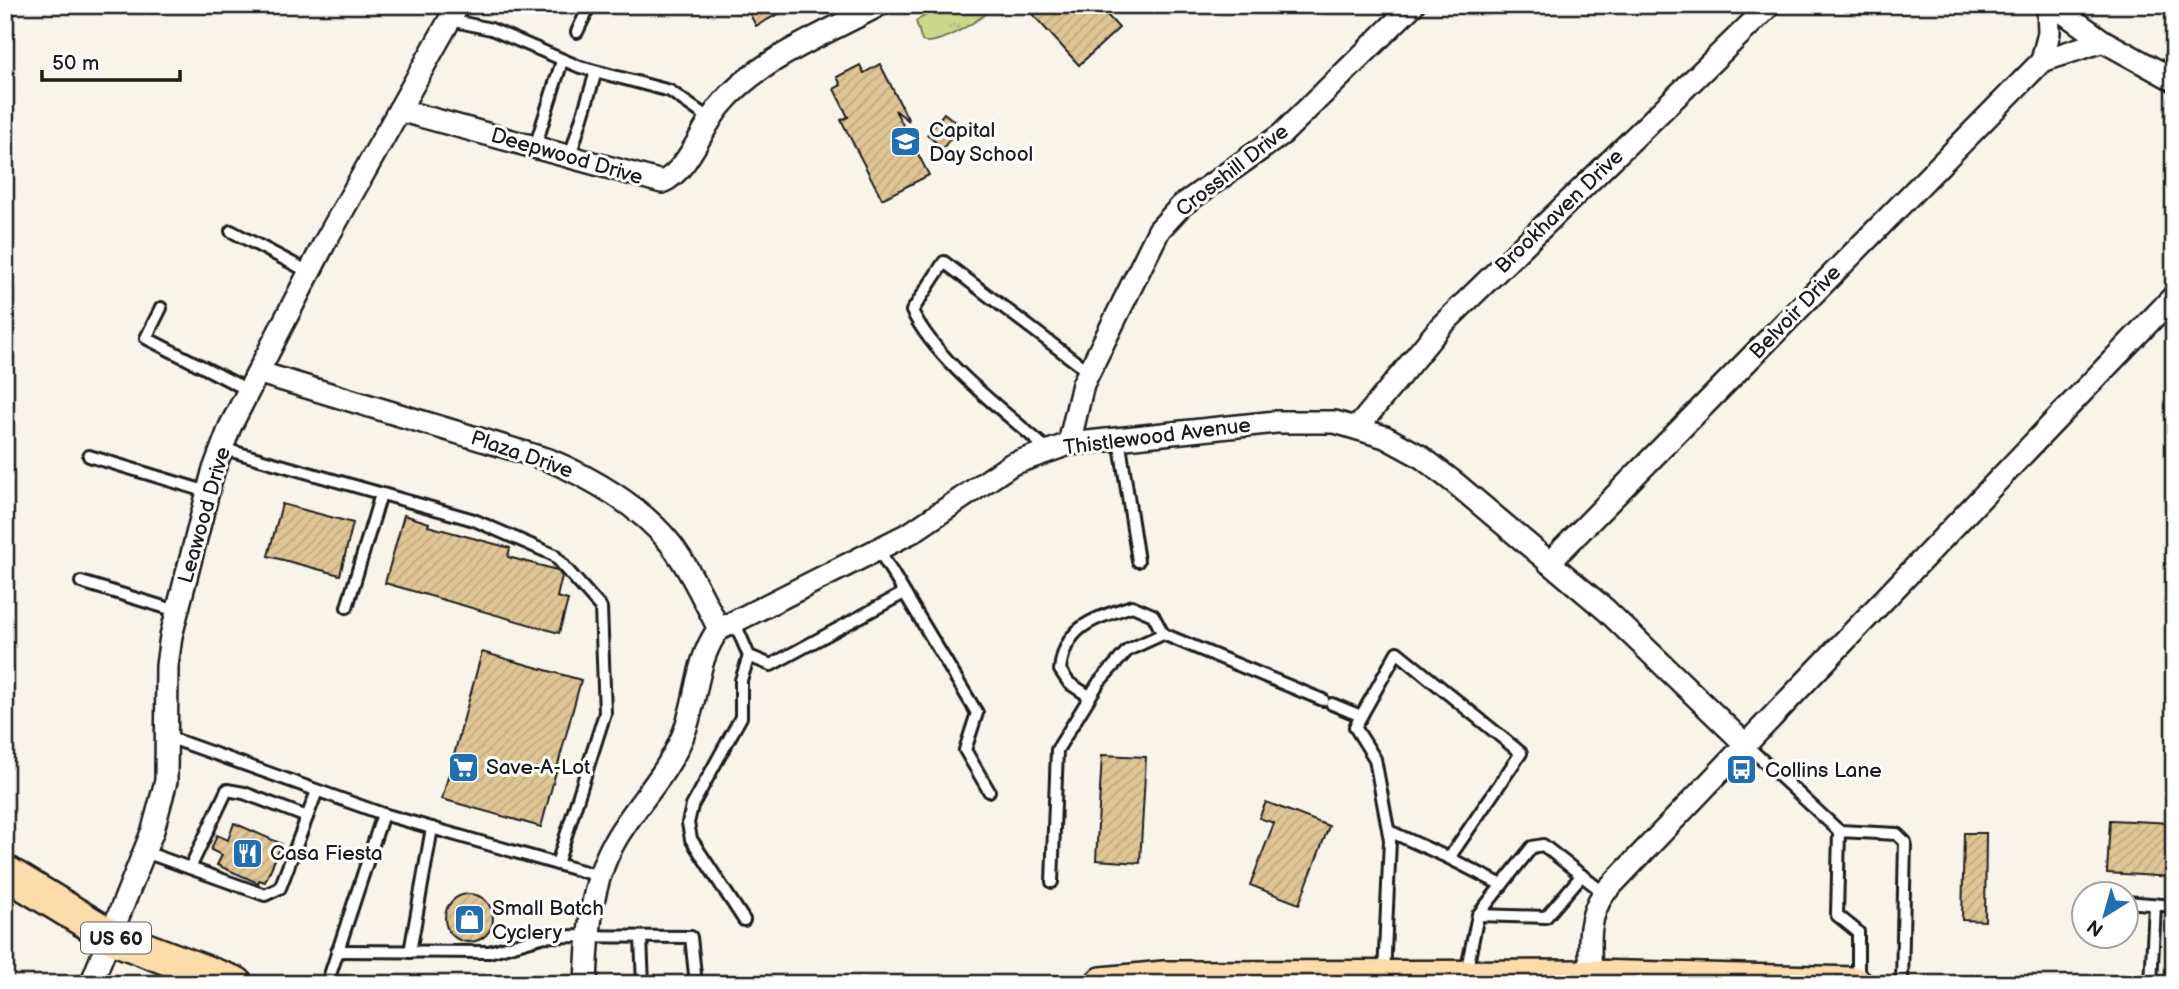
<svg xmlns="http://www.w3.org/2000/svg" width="2179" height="989" viewBox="0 0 2179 989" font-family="'Balsamiq Sans',sans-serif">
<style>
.park{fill:url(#park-tufts);stroke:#747a54;stroke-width:2}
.building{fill:url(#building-hatch);stroke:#1c1c1c;stroke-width:2}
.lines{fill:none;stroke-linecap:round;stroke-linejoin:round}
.lane-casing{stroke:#1c1c1c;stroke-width:16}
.street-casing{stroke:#1c1c1c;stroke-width:26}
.primary-casing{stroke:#1c1c1c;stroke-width:38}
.lane{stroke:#fff;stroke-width:10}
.street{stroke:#fff;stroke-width:21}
.primary{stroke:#fddcac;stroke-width:33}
.labels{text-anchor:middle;stroke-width:6;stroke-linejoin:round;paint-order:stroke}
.shield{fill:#fff;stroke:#606060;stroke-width:2}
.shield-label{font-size:19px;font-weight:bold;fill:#1c1c1c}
.poi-label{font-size:21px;fill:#1c1c1c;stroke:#fff;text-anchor:start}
.street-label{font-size:21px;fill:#1c1c1c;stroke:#fff}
</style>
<defs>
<pattern id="park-tufts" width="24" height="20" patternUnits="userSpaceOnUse" patternTransform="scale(1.75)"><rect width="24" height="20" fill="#cbd88b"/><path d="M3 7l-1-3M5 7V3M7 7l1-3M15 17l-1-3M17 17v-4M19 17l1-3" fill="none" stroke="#aeb977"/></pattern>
<pattern id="building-hatch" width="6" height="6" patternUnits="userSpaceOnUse" patternTransform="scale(1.75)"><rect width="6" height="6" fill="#e0c696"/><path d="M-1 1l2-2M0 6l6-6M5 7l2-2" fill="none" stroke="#c0aa81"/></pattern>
</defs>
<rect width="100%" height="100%" fill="#f9f4ea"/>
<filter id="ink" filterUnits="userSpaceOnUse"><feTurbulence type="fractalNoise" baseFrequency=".0143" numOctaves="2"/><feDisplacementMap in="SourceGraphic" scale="14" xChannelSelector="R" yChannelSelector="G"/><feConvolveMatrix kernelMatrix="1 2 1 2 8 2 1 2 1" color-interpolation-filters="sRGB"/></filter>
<g filter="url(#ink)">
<!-- park -->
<path class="park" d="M943 5H995C985 18 937 47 922 41L916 21Z"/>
<!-- building -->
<g class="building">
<path d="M745 5H795L756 26Z"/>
<path d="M1024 5H1098L1119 28 1079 65Z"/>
<path d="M880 64 909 121 895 110 929 175 882 199 841 120 848 117 834 89 841 85 837 77 860 65 864 73Z"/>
<path d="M944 113 960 126 943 148 927 135Z"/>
<path d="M282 504 353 523 340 575 268 556Z"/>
<path d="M404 515 429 523 428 526 510 548 508 557 557 570 562 576 557 597 568 600 559 633 385 583Z"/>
<path d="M482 652 581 680 541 827 442 799Z"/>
<path d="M1102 755 1146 757 1140 863 1096 860Z"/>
<path d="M1266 802 1329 826 1299 904 1250 885 1274 823 1259 818Z"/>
<path d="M2110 820 2174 823V877L2107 873Z"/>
<path d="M234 823 282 844 265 882 259 880 258 883 217 865 222 855 211 850 217 835 228 840Z"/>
<path d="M1964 833H1986L1985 921 1962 920Z"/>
<circle cx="469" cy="918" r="24"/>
</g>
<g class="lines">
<defs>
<g id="lane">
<path d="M450 20 491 29 580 67 670 91 710 119"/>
<path d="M577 32 590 5"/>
<path d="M535 147 562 61"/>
<path d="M570 156 596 72"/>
<path d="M231 231 309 272"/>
<path d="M161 308 146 338 250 391"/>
<path d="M1119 438 1138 561"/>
<path d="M221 448 474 520 554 555 601 608 605 713 557 864"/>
<path d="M1049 451C1004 410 939 365 912 311L944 262 1089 372"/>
<path d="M89 456 208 492"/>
<path d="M878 549 977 713 965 750 989 791"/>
<path d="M81 582 177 611"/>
<path d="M347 607 381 494"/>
<path d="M734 621 749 656 771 665 904 593"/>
<path d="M1089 696 1069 683 1060 670C1065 625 1094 619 1132 606L1153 615 1163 634"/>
<path d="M1332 704 1361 716"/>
<path d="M168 737 383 814 327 984"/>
<path d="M1745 744 1839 831"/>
<path d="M383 814 599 876"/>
<path d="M145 852 265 895 280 888 317 791"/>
<path d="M1449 858 1502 885"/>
<path d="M190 868 227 790 244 793 307 817"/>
<path d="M1052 882 1057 750 1099 682 1128 650 1163 634 1323 700"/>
<path d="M2126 902 2174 906"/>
<path d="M1478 915 1546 917 1582 875"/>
<path d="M744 920 691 839 688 823 692 806 741 717V680L749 656"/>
<path d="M641 938 643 984"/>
<path d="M337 951 489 952 545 936 691 937 696 984"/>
<path d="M410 952 432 828"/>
<path d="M1466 973 1478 915 1532 847 1543 845 1604 893"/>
<path d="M1384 975 1390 840 1375 759 1355 727 1397 652 1521 753 1449 858 1389 831"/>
<path d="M1858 982V932L1837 915 1839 831 1897 834 1905 842 1902 984"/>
<path d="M2151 984 2155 905"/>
</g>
<g id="street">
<path d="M2053 5 2103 41 2174 80"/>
<path d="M2042 61 2049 33 2048 5"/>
<path d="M399 110 662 182C688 171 701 129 720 106 758 59 826 34 879 5"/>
<path d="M260 373 549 460C592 478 640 506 670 543 690 569 704 600 719 629"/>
<path d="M1358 427 1441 326 1770 5"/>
<path d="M1069 444 1083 384 1159 230 1181 206 1282 134 1413 5"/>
<path d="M1549 563 2042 61 2103 41"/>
<path d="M1591 977C1590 946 1586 919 1604 893L2174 296"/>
<path d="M91 984 153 830 166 781 167 666 171 636 213 472 230 427 325 242 458 5"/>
<path d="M586 984C588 933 590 883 616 839 636 805 665 777 681 740 698 704 694 663 718 630L912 532 1012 464 1069 444 1276 422H1335L1385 437 1420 456 1455 483 1606 610 1745 744"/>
</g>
<g id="primary">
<path d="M5 872 112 937 236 984"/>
<path d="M1102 984 1164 978 1591 977 1855 984"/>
</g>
</defs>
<!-- lane casing -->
<use href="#lane" class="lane-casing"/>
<!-- street casing -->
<use href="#street" class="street-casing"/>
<!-- primary casing -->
<use href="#primary" class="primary-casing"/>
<!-- lane -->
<use href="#lane" class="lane"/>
<!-- street -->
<use href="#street" class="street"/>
<!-- primary -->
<use href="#primary" class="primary"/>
</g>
</g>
<!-- icons -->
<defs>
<symbol id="school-square" viewBox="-11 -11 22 22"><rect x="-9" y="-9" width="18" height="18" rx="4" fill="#1f6fb2" stroke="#fff"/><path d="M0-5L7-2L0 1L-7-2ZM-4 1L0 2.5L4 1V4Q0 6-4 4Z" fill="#fff"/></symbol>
<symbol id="supermarket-square" viewBox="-11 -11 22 22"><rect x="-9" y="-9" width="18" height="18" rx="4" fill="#1f6fb2" stroke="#fff"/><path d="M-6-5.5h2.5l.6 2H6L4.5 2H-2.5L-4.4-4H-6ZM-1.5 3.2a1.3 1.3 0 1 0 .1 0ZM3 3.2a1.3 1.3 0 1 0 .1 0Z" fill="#fff"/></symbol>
<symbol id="bus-square" viewBox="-11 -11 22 22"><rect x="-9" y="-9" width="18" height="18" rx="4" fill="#1f6fb2" stroke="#fff"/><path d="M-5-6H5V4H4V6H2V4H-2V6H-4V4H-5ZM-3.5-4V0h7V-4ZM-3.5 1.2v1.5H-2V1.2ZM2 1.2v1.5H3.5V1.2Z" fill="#fff"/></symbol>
<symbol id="restaurant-square" viewBox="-11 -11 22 22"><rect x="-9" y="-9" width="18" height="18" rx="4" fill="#1f6fb2" stroke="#fff"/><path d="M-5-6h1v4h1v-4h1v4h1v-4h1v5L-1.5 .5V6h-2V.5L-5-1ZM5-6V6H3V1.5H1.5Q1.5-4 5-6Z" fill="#fff"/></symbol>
<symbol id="shop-square" viewBox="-11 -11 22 22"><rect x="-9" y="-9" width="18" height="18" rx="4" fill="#1f6fb2" stroke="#fff"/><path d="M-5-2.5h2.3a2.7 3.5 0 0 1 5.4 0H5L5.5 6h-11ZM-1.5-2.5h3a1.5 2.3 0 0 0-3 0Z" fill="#fff"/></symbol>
</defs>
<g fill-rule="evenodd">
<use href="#school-square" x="888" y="124" width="35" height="35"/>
<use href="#supermarket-square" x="446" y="750" width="35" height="35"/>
<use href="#bus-square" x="1724" y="752" width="35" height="35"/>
<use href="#restaurant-square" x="230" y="836" width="35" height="35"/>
<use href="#shop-square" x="452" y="902" width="35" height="35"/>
</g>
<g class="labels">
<!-- shield labels -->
<rect class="shield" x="81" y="922.5" width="70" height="31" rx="5"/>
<g class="shield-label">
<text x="116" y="945">US 60</text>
</g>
<!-- poi labels -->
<g class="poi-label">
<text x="929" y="137">Capital<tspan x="929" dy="24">Day School</tspan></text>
<text x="486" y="774">Save-A-Lot</text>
<text x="1765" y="777">Collins Lane</text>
<text x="270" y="860">Casa Fiesta</text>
<text x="492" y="915">Small Batch<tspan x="492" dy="24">Cyclery</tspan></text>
</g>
<!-- street labels -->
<g class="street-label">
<text transform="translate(567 156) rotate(16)" y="7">Deepwood Drive</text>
<text transform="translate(1232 170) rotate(-38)" y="7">Crosshill Drive</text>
<text transform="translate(1559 211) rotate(-44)" y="7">Brookhaven Drive</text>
<text transform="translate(1795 312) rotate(-46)" y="7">Belvoir Drive</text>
<text transform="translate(1157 436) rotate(-7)" y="7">Thistlewood Avenue</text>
<text transform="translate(522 454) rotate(19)" y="7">Plaza Drive</text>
<text transform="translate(204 515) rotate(-74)" y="7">Leawood Drive</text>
</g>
</g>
<!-- margin -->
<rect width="2179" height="989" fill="none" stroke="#fff" stroke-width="28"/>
<rect x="14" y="14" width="2151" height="961" fill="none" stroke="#1c1c1c" stroke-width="2.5" filter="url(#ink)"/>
<!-- north arrow -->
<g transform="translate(2105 915) rotate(217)"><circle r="33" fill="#ffffff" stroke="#a4a4a4" stroke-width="2"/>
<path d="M0-5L12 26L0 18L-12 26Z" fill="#1f6fb2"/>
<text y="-10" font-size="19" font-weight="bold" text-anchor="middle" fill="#1c1c1c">N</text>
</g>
<!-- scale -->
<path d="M42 70v10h138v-10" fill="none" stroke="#1c1c1c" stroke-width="3.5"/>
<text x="52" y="70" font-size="21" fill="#1c1c1c" stroke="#ffffff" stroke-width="5" paint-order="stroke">50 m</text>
</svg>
